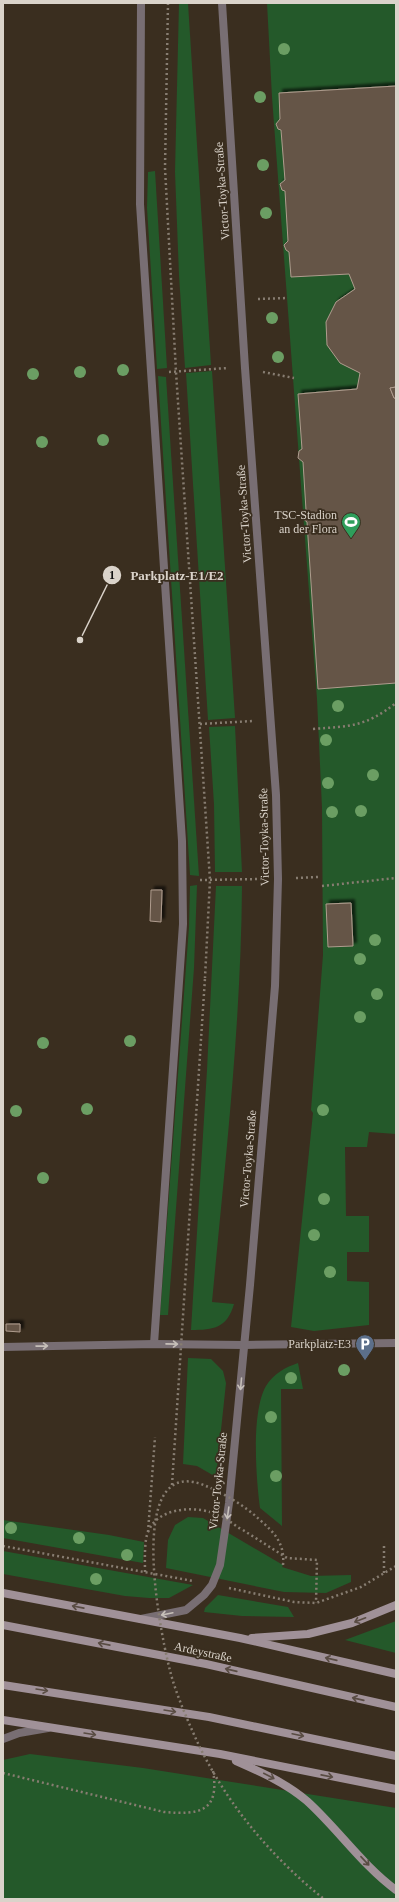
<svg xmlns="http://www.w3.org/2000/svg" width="399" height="1902" viewBox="0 0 399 1902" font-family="'Times New Roman',serif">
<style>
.green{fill:#24592a}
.building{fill:#655547;stroke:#af9c8e;filter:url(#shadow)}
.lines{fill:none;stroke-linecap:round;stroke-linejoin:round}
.path{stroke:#877d71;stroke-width:2.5;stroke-dasharray:2 3;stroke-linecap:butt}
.service{stroke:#786e73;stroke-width:8}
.minor{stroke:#786e73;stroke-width:8}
.secondary{stroke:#a09198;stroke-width:8}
.path-bridge{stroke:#877d71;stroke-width:2.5;stroke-dasharray:2 3;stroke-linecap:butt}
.tree{fill:#6b9e63}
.oneway{stroke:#c6bfb9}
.oneway2{stroke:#594c43}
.labels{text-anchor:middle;stroke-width:3.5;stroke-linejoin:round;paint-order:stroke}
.street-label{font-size:12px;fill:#dad3ca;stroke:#3a2e1f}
.poi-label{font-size:12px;fill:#dad3ca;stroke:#3a2e1f;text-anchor:end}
.leader{fill:none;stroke:#dad3ca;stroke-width:1.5}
.callout-dot{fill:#dad3ca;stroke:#3a2e1f;stroke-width:1.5}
.mark-label{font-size:12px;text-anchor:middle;font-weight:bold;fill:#111}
.callout-label{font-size:13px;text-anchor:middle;font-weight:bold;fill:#dad3ca;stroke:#3a2e1f;stroke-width:3.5;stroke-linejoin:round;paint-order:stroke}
</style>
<defs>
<filter id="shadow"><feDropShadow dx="3.5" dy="-3.5" stdDeviation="1" flood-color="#0009"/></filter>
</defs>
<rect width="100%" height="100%" fill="#3a2e1f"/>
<!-- green -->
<g class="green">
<path d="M179 3H188L211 365 185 368 179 275 175 172Z"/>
<path d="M267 3H396V1134L369 1132 367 1147H345L346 1216H369V1252H347V1281L369 1282V1325L314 1331 291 1327 313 1113 311 1110 323 955 322 808 317 699 272 97Z"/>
<path d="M155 171 167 368 157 369 147 208 148 172Z"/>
<path d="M212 371 235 718 208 720 186 373Z"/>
<path d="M158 376 166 377 199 876 190 875Z"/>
<path d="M235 726 242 872H215L214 804 209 727Z"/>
<path d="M197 885 194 968 168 1315H160L189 927 190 886Z"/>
<path d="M216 886H242C241 1026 225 1163 212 1302L234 1304C227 1328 214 1330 191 1330L207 1070Z"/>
<path d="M188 1358 211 1359 223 1371 226 1383 216 1477 197 1466 183 1464Z"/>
<path d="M298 1363 303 1389H281L282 1526 260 1508C256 1478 251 1412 266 1386 273 1374 286 1367 298 1363Z"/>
<path d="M188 1517 203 1518 283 1565 282 1567 311 1576 351 1575V1582L326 1593 284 1592 166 1568 168 1540 175 1525Z"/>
<path d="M3 1520 109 1535 144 1542 143 1563 3 1538Z"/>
<path d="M3 1551 193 1585 169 1598H149L125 1596 3 1574Z"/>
<path d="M218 1595 288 1607 294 1617 242 1616 204 1612 205 1608Z"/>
<path d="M396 1621V1653L345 1640Z"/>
<path d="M30 1754 143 1768 396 1808V1899H3V1760Z"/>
</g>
<!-- building -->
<g class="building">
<path d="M396 86V387L390 388 394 398H396V683L318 689 307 522 302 518V515L306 510 303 462 298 458 299 451 302 449 298 394 357 389 360 373 340 363 327 345 326 322 336 302 355 289 349 274 291 277 289 252 286 250 284 245 288 241 285 191 282 190 280 184 285 180 281 130 278 129 276 124 280 119 279 93Z"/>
<path d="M396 387V398H394L390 388Z"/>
<path d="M151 890H162L161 922 150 921Z"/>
<path d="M351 903 353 946 328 947 326 904Z"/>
<path d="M6 1324H20V1332L6 1331Z"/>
</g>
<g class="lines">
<!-- path -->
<g class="path">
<path d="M168 3 165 168 176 372 210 880 205 978"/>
<path d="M258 299 288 298"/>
<path d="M169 372 228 368"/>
<path d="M263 372 294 378"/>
<path d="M200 724 253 721"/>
<path d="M313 729C351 726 365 727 396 703"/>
<path d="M296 878 318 877"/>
<path d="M200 880 261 879"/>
<path d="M322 886 396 878"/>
<path d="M243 1530 287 1558 317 1560 316 1603"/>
<path d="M148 1532 155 1437"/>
<path d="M3 1546 193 1581"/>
<path d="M384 1546V1573"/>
<path d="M145 1572C145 1562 144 1541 148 1532 157 1509 189 1506 210 1512"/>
<path d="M229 1588 294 1602 316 1603 361 1587 396 1566"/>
<path d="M3 1773 164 1812C199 1815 220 1812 213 1771"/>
</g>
<!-- service -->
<g class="service">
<path d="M141 3 140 204 182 841 183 924 154 1344"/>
<path d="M244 1345 396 1343"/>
</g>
<!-- minor -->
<g class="minor">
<path d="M3 1347 154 1344 244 1345"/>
<path d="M141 1619 186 1610 204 1595 212 1585 220 1565 229 1503 250 1285 275 986 278 879 276 795 245 368 222 3"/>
<path d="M3 1739 19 1733 48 1728"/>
</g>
<!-- secondary -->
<g class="secondary">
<path d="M3 1593 240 1638 396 1674"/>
<path d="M3 1625 206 1664 396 1707"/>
<path d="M252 1638 308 1634 352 1623 396 1605"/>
<path d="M3 1685 209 1717 396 1756"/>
<path d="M3 1720 220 1754 396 1789"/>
<path d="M236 1761C261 1772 286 1783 307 1801 338 1829 362 1865 396 1890"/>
</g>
<!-- path-bridge -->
<g class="path-bridge">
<path d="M172 1485 205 978"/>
<path d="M222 1516 242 1530"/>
<path d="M283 1565C285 1544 275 1533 260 1520 244 1505 222 1492 201 1484 123 1457 162 1644 172 1678 178 1698 187 1719 196 1739 225 1802 270 1856 324 1899"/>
</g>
</g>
<!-- trees -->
<g class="tree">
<circle cx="284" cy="49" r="6"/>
<circle cx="260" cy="97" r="6"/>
<circle cx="263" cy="165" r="6"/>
<circle cx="266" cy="213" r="6"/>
<circle cx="272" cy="318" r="6"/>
<circle cx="278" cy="357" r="6"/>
<circle cx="123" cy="370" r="6"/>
<circle cx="80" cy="372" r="6"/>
<circle cx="33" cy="374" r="6"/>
<circle cx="103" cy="440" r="6"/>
<circle cx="42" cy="442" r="6"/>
<circle cx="338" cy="706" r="6"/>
<circle cx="326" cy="740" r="6"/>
<circle cx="373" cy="775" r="6"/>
<circle cx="328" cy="783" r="6"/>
<circle cx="361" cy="811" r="6"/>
<circle cx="332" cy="812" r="6"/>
<circle cx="375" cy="940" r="6"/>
<circle cx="360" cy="959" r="6"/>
<circle cx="377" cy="994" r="6"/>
<circle cx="360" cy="1017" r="6"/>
<circle cx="130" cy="1041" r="6"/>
<circle cx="43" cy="1043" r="6"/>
<circle cx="87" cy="1109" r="6"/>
<circle cx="323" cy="1110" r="6"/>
<circle cx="16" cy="1111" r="6"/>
<circle cx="43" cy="1178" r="6"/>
<circle cx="324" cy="1199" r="6"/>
<circle cx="314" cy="1235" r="6"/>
<circle cx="330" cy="1272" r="6"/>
<circle cx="344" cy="1370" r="6"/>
<circle cx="291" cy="1378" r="6"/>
<circle cx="271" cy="1417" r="6"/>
<circle cx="276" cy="1476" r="6"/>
<circle cx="11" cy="1528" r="6"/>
<circle cx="79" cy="1538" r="6"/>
<circle cx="127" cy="1555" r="6"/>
<circle cx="96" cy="1579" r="6"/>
</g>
<!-- one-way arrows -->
<defs><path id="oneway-shaft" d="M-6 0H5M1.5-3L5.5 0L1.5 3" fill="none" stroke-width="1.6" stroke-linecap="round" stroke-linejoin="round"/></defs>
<g class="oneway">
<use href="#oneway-shaft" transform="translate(172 1344) rotate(1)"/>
<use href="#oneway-shaft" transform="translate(42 1346) rotate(-1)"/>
<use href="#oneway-shaft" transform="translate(241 1384) rotate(95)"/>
<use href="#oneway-shaft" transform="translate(228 1513) rotate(98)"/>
<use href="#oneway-shaft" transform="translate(167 1614) rotate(168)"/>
</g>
<g class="oneway2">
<use href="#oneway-shaft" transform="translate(78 1607) rotate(-169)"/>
<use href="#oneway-shaft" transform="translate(360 1620) rotate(159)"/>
<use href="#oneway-shaft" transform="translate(104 1644) rotate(-169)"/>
<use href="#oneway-shaft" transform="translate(331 1659) rotate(-167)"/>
<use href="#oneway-shaft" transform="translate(231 1670) rotate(-167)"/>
<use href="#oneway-shaft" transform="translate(42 1690) rotate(9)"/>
<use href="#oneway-shaft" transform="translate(358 1699) rotate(-167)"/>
<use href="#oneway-shaft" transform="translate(170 1711) rotate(9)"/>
<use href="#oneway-shaft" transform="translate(90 1734) rotate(9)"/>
<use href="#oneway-shaft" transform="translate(298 1735) rotate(12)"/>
<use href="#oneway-shaft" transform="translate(269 1776) rotate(27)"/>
<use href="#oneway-shaft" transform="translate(327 1776) rotate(11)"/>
<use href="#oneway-shaft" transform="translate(365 1861) rotate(47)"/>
</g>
<!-- icons -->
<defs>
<symbol id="stadium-pin" viewBox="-11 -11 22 30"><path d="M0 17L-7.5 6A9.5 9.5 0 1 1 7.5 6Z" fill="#2e9e5b" stroke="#3a2e1f"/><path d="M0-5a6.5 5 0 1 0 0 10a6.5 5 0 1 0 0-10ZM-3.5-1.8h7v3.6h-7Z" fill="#fff"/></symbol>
<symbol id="parking-pin" viewBox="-11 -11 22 30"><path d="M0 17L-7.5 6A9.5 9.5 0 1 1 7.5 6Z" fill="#5c6f8a" stroke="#3a2e1f"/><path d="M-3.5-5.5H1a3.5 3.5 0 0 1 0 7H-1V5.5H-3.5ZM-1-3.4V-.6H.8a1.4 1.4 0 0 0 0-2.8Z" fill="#fff"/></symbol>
</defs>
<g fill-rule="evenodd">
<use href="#stadium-pin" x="340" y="511" width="22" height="30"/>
<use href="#parking-pin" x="354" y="1333" width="22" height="30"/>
</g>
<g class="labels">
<!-- street labels -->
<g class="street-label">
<text transform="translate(222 191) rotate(-94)" y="4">Victor-Toyka-Straße</text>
<text transform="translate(244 514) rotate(-94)" y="4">Victor-Toyka-Straße</text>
<text transform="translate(264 837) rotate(-91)" y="4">Victor-Toyka-Straße</text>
<text transform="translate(248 1159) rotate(-85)" y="4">Victor-Toyka-Straße</text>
<text transform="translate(218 1481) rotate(-84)" y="4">Victor-Toyka-Straße</text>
<text transform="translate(203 1652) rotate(12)" y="4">Ardeystraße</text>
</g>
<!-- poi labels -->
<g class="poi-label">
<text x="337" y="519">TSC-Stadion<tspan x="337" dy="14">an der Flora</tspan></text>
<text x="351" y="1348">Parkplatz-E3</text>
</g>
</g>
<!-- callouts -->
<path class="leader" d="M80 640L112 575"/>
<g class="callout-dot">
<circle cx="80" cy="640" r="4"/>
<circle cx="112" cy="575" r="10"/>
</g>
<g class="mark-label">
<text x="112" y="579">1</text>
</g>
<g class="callout-label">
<text x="177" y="580">Parkplatz-E1/E2</text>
</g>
<!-- border -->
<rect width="399" height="1902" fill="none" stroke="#dad3ca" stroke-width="8"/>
</svg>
